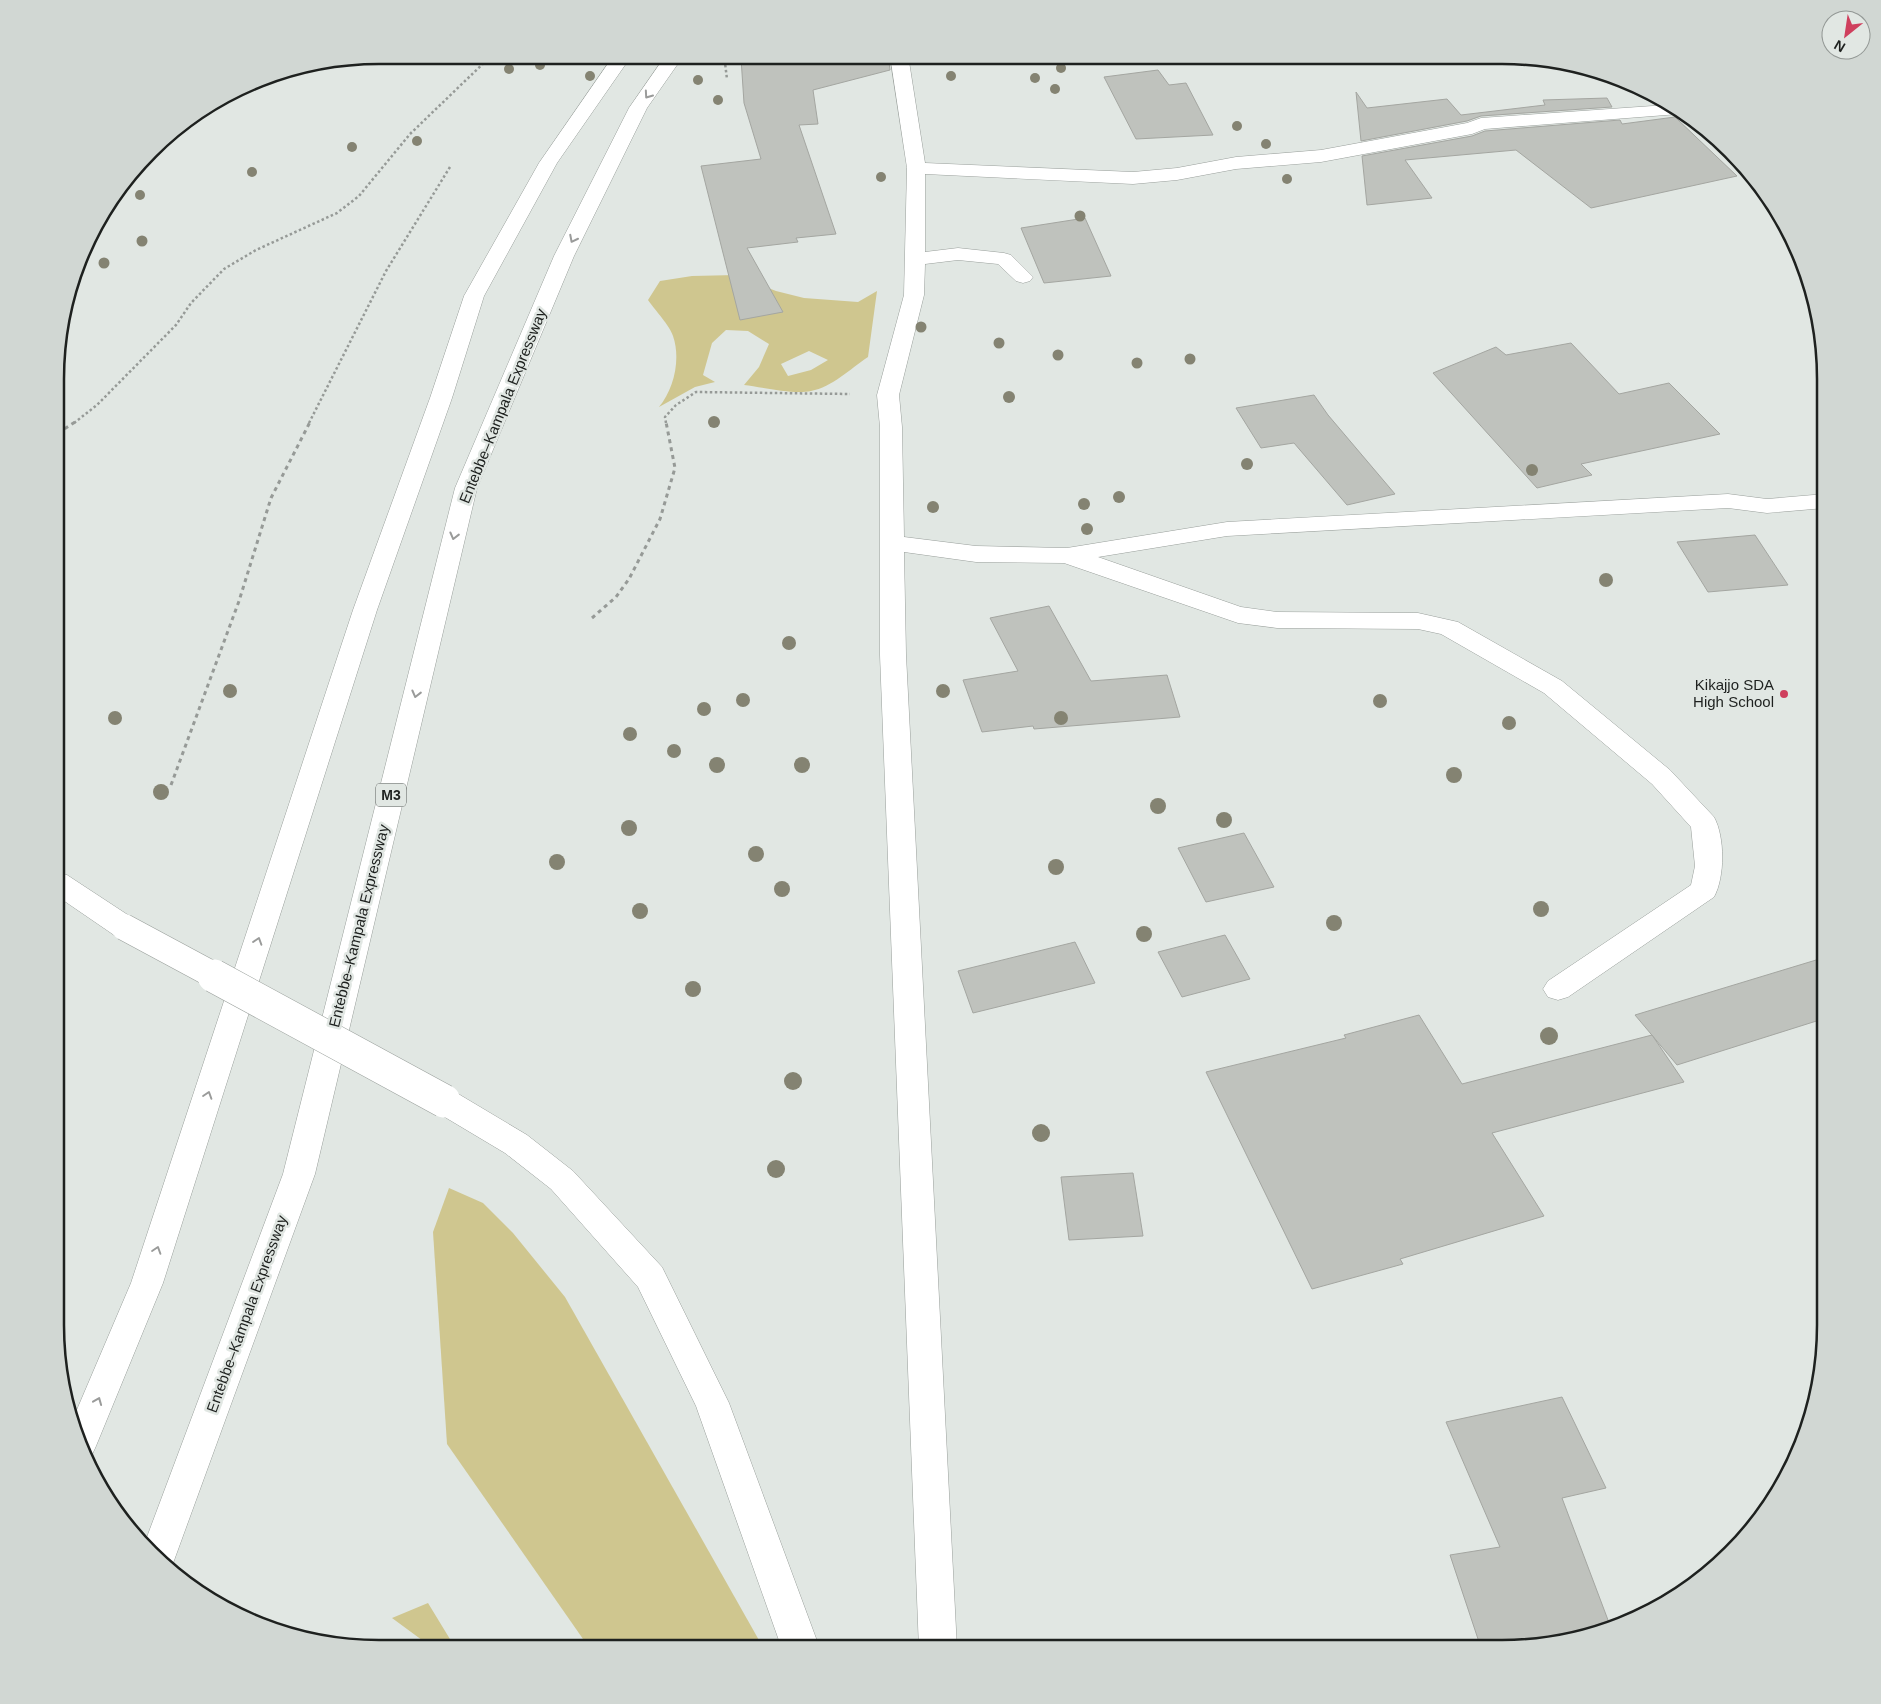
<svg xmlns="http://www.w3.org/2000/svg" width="1881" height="1704" viewBox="0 0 1881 1704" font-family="Helvetica,sans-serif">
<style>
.green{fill:#cfc68f;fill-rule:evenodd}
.building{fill:#bfc2bd;stroke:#a4a6a1}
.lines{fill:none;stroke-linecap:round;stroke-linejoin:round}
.minor-casing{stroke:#999f9b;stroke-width:1}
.highway-casing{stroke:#999f9b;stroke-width:1}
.path-far1{stroke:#969a97;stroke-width:2.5;stroke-dasharray:2.5 2.5;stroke-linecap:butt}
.path{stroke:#969a97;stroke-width:3;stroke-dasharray:4 4;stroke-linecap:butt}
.minor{fill:#fff;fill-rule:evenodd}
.highway{fill:#fff;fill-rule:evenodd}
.minor-bridge-far1-casing{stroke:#999f9b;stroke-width:27;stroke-linecap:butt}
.minor-bridge-casing{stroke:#999f9b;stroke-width:34;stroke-linecap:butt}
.minor-bridge-far1{stroke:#fff;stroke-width:26}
.minor-bridge{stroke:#fff;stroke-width:33}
.tree{fill:#848372}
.oneway{stroke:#9a9b9a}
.poi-dot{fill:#cf3f5d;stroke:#e1e7e3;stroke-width:2}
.labels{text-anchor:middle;stroke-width:5;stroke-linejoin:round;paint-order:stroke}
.shield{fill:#e1e7e3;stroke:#585c5a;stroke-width:1}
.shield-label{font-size:14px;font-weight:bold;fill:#1e211f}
.street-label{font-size:15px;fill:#1e211f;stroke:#e1e7e3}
.poi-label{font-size:15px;fill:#1e211f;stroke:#e1e7e3;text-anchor:end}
.rim{fill:none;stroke:#1e211f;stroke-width:2.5}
</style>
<rect width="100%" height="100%" fill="#e1e7e3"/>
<!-- green -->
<g class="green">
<path d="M736 275 776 291 804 298 858 302 877 291 868 357C850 369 832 387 811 391 794 395 762 387 744 385L759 367 769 344 748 331 726 330 712 343 703 375 715 382 695 387 659 407C674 389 681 359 673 336 670 326 655 310 648 300L660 281 692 276ZM809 351 828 360 811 370 788 376 781 364Z"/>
<path d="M449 1188 483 1203 513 1233 565 1297 764 1649H590L447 1444 433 1232Z"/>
<path d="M428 1603 456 1649H425L426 1643 392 1618Z"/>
</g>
<!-- building -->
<g class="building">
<path d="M749 55H888L890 70 813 90 818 124 799 125 836 234 796 238 798 242 747 248 783 312 740 320 701 166 761 159 744 103 741 58 749 57Z"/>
<path d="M1158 70 1169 85 1186 83 1213 135 1136 139 1104 77Z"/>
<path d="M1356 92 1367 108 1447 99 1461 115 1545 105 1543 100 1607 98 1612 107 1481 116 1467 121 1361 141Z"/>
<path d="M1675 117 1737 176 1591 208 1516 150 1405 160 1432 198 1367 205 1362 156 1472 136 1485 131 1620 120 1622 124Z"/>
<path d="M1085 218 1111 276 1044 283 1021 228Z"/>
<path d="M1571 343 1619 394 1669 383 1720 434 1581 464 1592 475 1537 488 1433 373 1496 347 1506 355Z"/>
<path d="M1314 395 1328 415 1395 494 1347 505 1294 443 1261 448 1236 408Z"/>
<path d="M1755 535 1788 585 1708 592 1677 542Z"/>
<path d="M1049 606 1091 681 1167 675 1180 717 1034 729 1033 726 982 732 963 680 1018 671 990 618Z"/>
<path d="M1244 833 1274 887 1206 902 1178 848Z"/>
<path d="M1225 935 1250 979 1182 997 1158 952Z"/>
<path d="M1075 942 1095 983 973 1013 958 971Z"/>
<path d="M1826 957V1018L1677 1065 1635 1015Z"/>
<path d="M1419 1015 1462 1084 1652 1035 1684 1082 1492 1133 1544 1216 1400 1259 1403 1264 1312 1289 1206 1072 1346 1038 1344 1035Z"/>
<path d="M1133 1173 1143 1236 1069 1240 1061 1177Z"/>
<path d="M1562 1397 1606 1488 1562 1498 1611 1628 1523 1648H1481L1450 1555 1500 1547 1446 1422Z"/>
</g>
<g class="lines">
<defs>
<g id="minor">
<path d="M890 55H908L925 163 1133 172 1177 168 1236 157 1321 150 1467 123 1481 118 1667 105 1679 114 1485 129 1472 134 1321 162 1236 169 1177 180 1133 184 925 174V252L958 248 1004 253 1011 255 1033 277 1030 281 1023 283 1016 281 998 264 958 260 925 264 924 295 899 395 902 427 904 537 976 546 1067 548 1227 522 1728 494 1767 499 1825 494V508L1767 513 1728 508 1227 536 1098 557 1241 607 1277 612 1418 613 1458 622 1562 681 1670 770 1714 817C1725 837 1725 877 1714 897L1568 997 1558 1000 1548 997 1543 989 1548 981 1691 885 1695 866 1691 827 1652 784 1544 693 1441 634 1418 629 1277 628 1238 623 1064 563 976 562 904 552 906 655 957 1649H919L880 655V427L877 395 904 295 907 168Z"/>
<path d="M57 872 67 875 134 919 138 927 134 935 124 938 114 935 57 896Z"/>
<path d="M444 1089 455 1092 527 1135 573 1171 662 1267 729 1403 820 1649H782L696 1406 638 1287 551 1189 505 1153 433 1110 429 1101 433 1092Z"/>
</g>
<g id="highway">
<path d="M614 55H632L557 163 484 296 452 398 377 610 163 1283 96 1446 91 1457 86 1459 80 1449 73 1419 131 1283 353 610 430 398 464 296 539 163Z"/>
<path d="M666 55H684L647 108 574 256 477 488 315 1174 172 1566 144 1545 283 1174 455 488 554 256 629 108Z"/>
</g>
</defs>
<!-- minor casing -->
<use href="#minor" class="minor-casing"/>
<!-- highway casing -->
<use href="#highway" class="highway-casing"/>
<!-- path-far1 -->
<g class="path-far1">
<path d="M724 55 727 79"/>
<path d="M74 423 97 405 176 325 191 303 224 269 256 250 337 213 359 196 410 134 492 55"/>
<path d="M309 423 386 271 450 167"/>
<path d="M666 423 665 417 676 405 696 392 850 394"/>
</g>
<!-- path -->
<g class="path">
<path d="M58 433 75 422"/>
<path d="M592 618 616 597 629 579 660 519 675 468 666 422"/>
<path d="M171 785 239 601 271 498 310 422"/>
</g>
<!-- minor -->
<use href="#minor" class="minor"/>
<!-- highway -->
<use href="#highway" class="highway"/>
<defs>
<path id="minor-bridge-far1" d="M124 927 217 977"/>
<path id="minor-bridge" d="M214 976 444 1101"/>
</defs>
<!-- minor-bridge-far1 casing -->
<use href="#minor-bridge-far1" class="minor-bridge-far1-casing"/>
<!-- minor-bridge casing -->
<use href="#minor-bridge" class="minor-bridge-casing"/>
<!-- minor-bridge-far1 -->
<use href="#minor-bridge-far1" class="minor-bridge-far1"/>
<!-- minor-bridge -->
<use href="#minor-bridge" class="minor-bridge"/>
</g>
<!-- trees -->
<g class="tree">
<circle cx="540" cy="65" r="5"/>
<circle cx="1061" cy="68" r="5"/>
<circle cx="509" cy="69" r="5"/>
<circle cx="590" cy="76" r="5"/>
<circle cx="951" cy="76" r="5"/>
<circle cx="1035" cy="78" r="5"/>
<circle cx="698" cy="80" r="5"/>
<circle cx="1055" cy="89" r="5"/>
<circle cx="718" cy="100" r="5"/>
<circle cx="1237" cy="126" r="5"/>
<circle cx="417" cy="141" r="5"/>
<circle cx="1266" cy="144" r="5"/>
<circle cx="352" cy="147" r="5"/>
<circle cx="252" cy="172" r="5"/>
<circle cx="881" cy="177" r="5"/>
<circle cx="1287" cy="179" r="5"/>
<circle cx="140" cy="195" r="5"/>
<circle cx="1080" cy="216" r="5.5"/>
<circle cx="142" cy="241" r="5.5"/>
<circle cx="104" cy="263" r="5.5"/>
<circle cx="921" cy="327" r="5.5"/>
<circle cx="999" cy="343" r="5.5"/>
<circle cx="1058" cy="355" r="5.5"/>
<circle cx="1190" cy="359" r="5.5"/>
<circle cx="1137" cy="363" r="5.5"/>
<circle cx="1009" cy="397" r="6"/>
<circle cx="714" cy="422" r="6"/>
<circle cx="1247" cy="464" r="6"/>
<circle cx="1532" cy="470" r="6"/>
<circle cx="1119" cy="497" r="6"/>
<circle cx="1084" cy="504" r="6"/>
<circle cx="933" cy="507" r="6"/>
<circle cx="1087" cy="529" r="6"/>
<circle cx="1606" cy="580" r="7"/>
<circle cx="789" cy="643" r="7"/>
<circle cx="230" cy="691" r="7"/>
<circle cx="943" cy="691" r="7"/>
<circle cx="743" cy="700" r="7"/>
<circle cx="1380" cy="701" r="7"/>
<circle cx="704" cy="709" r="7"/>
<circle cx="115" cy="718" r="7"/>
<circle cx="1061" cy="718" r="7"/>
<circle cx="1509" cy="723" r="7"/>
<circle cx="630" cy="734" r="7"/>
<circle cx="674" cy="751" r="7"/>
<circle cx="717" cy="765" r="8"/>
<circle cx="802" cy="765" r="8"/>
<circle cx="1454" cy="775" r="8"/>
<circle cx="161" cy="792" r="8"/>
<circle cx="1158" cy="806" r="8"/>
<circle cx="1224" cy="820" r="8"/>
<circle cx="629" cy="828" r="8"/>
<circle cx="756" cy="854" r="8"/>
<circle cx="557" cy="862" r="8"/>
<circle cx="1056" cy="867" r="8"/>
<circle cx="782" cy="889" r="8"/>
<circle cx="1541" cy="909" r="8"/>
<circle cx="640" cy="911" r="8"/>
<circle cx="1334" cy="923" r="8"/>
<circle cx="1144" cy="934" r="8"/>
<circle cx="693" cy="989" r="8"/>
<circle cx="1549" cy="1036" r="9"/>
<circle cx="793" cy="1081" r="9"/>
<circle cx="1041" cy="1133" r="9"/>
<circle cx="776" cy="1169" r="9"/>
</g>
<!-- one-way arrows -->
<defs><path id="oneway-chevron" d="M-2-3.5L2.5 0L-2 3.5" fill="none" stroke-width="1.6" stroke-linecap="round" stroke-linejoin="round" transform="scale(1.25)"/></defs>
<g class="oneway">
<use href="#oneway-chevron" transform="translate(648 95) rotate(125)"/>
<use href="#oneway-chevron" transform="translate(573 239) rotate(117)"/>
<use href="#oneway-chevron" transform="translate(454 536) rotate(104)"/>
<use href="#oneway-chevron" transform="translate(416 694) rotate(104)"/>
<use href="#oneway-chevron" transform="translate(258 941) rotate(-72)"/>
<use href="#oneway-chevron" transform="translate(208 1095) rotate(-72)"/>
<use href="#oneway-chevron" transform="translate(157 1250) rotate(-72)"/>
<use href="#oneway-chevron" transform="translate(98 1401) rotate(-68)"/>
</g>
<!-- markers -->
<circle class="poi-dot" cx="1784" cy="694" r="5"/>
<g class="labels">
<!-- shield labels -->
<rect class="shield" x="376" y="783.5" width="30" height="23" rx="4"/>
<g class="shield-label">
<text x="391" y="800">M3</text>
</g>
<!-- street labels -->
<g class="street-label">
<text transform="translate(503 406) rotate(-68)" y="5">Entebbe–Kampala Expressway</text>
<text transform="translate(359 926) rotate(-76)" y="5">Entebbe–Kampala Expressway</text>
<text transform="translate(247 1314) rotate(-70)" y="5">Entebbe–Kampala Expressway</text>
</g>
<!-- poi labels -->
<g class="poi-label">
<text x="1774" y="690">Kikajjo SDA<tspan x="1774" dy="17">High School</tspan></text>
</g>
</g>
<!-- crop -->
<path d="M0 0H1881V1704H0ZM379 64H1502A315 315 0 0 1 1817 379V1325A315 315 0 0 1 1502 1640H379A315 315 0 0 1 64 1325V379A315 315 0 0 1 379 64Z" fill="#d1d7d3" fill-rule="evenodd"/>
<path class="rim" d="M379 64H1502A315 315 0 0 1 1817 379V1325A315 315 0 0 1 1502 1640H379A315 315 0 0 1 64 1325V379A315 315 0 0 1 379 64Z"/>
<!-- north arrow -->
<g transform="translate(1846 35) rotate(210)"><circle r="24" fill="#e1e7e3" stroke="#939895"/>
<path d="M0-4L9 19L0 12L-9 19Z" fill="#cf3f5d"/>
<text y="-8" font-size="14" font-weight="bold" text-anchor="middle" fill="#1e211f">N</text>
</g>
</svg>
